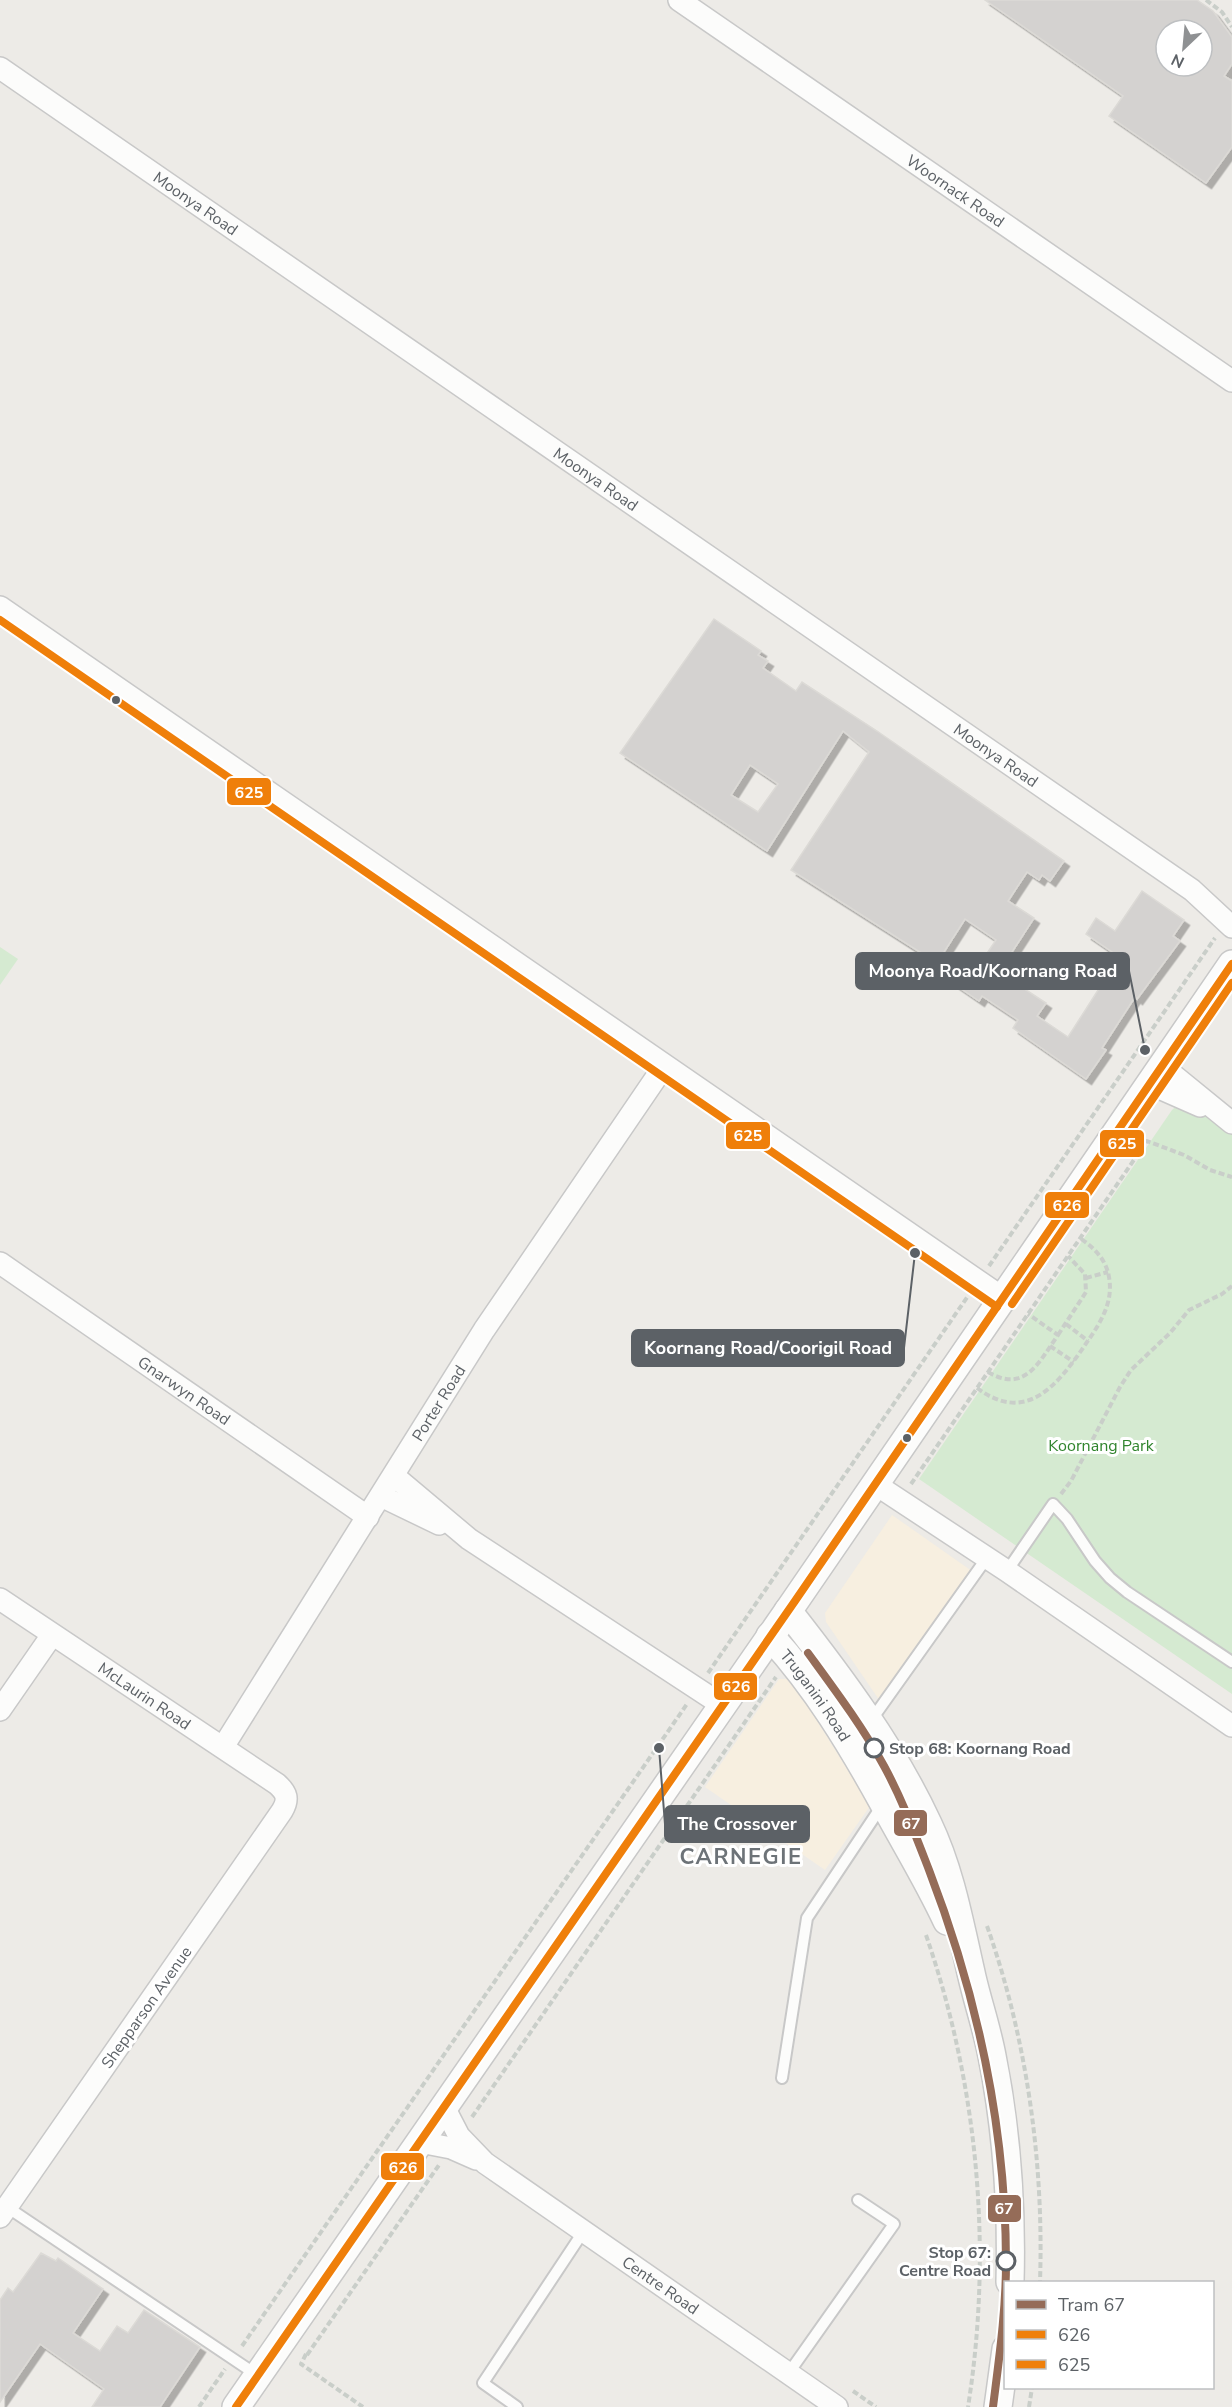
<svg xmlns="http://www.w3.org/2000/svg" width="1232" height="2407" viewBox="0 0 1232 2407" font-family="'Nunito Sans',sans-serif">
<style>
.commercial{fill:#f7efe0}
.green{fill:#d5ead1}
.building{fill:#d4d2d0;stroke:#dcdad6;stroke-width:1.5;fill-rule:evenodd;filter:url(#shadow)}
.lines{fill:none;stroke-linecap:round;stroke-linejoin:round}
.service-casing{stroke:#c8c8c8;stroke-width:14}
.minor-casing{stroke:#c8c8c8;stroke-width:24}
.tertiary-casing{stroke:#c8c8c8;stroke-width:30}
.path{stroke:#c9cec9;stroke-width:4;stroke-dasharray:6 3;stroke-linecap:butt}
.service{stroke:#fcfcfb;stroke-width:10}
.minor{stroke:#fcfcfb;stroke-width:21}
.tertiary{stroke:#fcfcfb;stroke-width:27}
.bus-1-casing{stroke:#fff;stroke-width:12}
.bus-2-casing{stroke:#fff;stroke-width:12}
.bus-1{stroke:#ef7f0a;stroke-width:8}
.bus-2{stroke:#ef7f0a;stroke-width:8}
.tram-1-casing{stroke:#fff;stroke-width:12}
.tram-1{stroke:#956c58;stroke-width:8}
.bus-dot{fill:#5c6166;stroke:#fff;stroke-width:2}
.stop-dot{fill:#fff;stroke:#5c6166;stroke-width:3}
.labels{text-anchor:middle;stroke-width:6;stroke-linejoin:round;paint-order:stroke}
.street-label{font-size:16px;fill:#5c6166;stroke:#fff}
.park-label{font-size:16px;fill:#30842d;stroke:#fff}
.stop-label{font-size:16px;font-weight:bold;fill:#5c6166;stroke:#fff;text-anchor:start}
.district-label{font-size:22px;font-weight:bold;letter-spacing:1.5px;fill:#6d7378;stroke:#fff}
.leader{fill:none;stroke:#5c6166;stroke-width:2}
.callout-dot{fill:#5c6166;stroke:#fff;stroke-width:2}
.callout{fill:#5c6166;stroke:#5c6166;stroke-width:2}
.callout-label{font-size:18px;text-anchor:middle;font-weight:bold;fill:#fff}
.line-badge{stroke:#fff;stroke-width:2}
.badge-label{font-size:16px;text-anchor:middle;font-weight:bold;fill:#fff}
</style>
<defs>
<filter id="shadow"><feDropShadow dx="5.5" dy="5.5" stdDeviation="0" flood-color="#0004"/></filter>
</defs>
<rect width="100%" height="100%" fill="#edebe7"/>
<!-- commercial -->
<g class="commercial">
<path d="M892 1515 979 1576 886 1710 826 1622 825 1613Z"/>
<path d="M779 1679H789L801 1695 870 1806 825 1870 705 1787Z"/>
</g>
<!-- green -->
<g class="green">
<path d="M0 947 18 959 0 985Z"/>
<path d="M1180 1103 1198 1111 1232 1134V1694L919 1479 1172 1110Z"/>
</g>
<!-- building -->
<g class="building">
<path d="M985 0H1197L1213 11 1232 37V64L1224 76 1232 81V147L1206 183 1109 116 1123 96ZM1166 30H1202V66H1166Z"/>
<path d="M714 619 761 651 758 655 768 661 763 668 796 691 802 682 877 731 1064 861 1050 881 1042 875 1039 880 1027 872 1008 901 1034 918 999 972 1046 1003 1037 1016 1068 1037 1109 973 1101 968 1112 952 1086 934 1096 918 1115 931 1142 891 1184 920 1173 936 1180 941 1137 999 1135 997 1102 1048 1106 1050 1086 1079 1013 1028 1018 1020 982 996 979 1001 950 981 961 965 973 974 996 940 965 919 937 963 791 870 869 752 843 731 767 851 620 753ZM750 765 778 784 758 812 731 795Z"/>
<path d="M41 2253 56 2261 58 2258 103 2289 73 2333 100 2351 117 2326 128 2333 144 2310 200 2347 160 2407H92L104 2389 40 2344 0 2402V2300L8 2288 13 2292Z"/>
</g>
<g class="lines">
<defs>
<g id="service">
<path d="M1007 1571 1053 1504 1067 1519 1095 1561 1110 1578 1127 1592 1232 1662"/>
<path d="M870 1722 986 1559"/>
<path d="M782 2078 807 1918 883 1804"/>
<path d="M4 2205 257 2375"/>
<path d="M788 2374 894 2224 858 2200"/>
<path d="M517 2407 483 2383 583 2232"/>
</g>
<g id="minor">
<path id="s1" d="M679 0 1232 381"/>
<path id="s2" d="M0 68 1192 890 1232 927"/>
<path d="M0 607 1003 1298"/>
<path d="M1162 1066 1232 1123"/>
<path d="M1150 1084 1200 1106"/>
<path id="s3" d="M0 1263 368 1517"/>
<path d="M394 1476 469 1539 722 1705"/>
<path d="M875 1484 1007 1571 1232 1726"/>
<path d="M381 1496 439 1524"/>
<path id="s4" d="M0 1599 277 1784C287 1793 289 1799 282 1811L0 2217"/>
<path d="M0 1710 52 1635"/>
<path id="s5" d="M223 1747 484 1330 664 1066"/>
<path id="s6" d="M444 2107 459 2136 485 2163 837 2407"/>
<path d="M420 2142 451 2148 476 2159"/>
</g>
<g id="tertiary">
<path d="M788 1611C839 1676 893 1748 928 1824 951 1872 960 1925 972 1977 978 2003 987 2029 992 2056 1007 2131 1012 2206 1010 2282"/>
<path id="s7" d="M770 1636C816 1686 851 1744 884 1804 905 1843 928 1880 947 1921"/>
<path d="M236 2407 795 1601 1232 964"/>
<path d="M998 2407 1006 2349"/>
</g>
</defs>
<!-- service casing -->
<use href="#service" class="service-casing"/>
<!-- minor casing -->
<use href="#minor" class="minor-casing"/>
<!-- tertiary casing -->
<use href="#tertiary" class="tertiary-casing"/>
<!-- path -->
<g class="path">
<path d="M1206 0 1222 12 1232 27"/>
<path d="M989 1266 1215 938"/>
<path d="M1086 1278 1108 1272"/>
<path d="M1066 1324 1088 1341"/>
<path d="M1058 1335 1086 1292 1085 1274 1068 1256"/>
<path d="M1050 1346 1074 1362"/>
<path d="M988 1372C1025 1394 1039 1362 1058 1335L1028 1314"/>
<path d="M977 1388C1025 1424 1056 1387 1083 1348 1098 1326 1114 1305 1109 1277 1106 1259 1094 1248 1080 1238"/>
<path d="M911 1484 1147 1141 1184 1155 1210 1170 1232 1177"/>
<path d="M1061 1494 1071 1481 1120 1387 1131 1370 1170 1333 1189 1310 1222 1294 1232 1286"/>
<path d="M708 1673 968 1296"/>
<path d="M987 1926C1027 2039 1044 2163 1040 2282"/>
<path d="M926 1935C978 2086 993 2249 968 2407"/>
<path d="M472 2117 776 1677"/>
<path d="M242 2346 687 1704"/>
<path d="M306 2354 301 2364 363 2407"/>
<path d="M307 2355 439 2165"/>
<path d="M853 2391 876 2407"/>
<path d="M199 2407 225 2369"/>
<path d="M1029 2407 1032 2388"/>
</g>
<!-- service -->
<use href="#service" class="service"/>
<!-- minor -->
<use href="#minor" class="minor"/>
<!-- tertiary -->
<use href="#tertiary" class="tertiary"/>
<defs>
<path id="bus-1" d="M236 2407 795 1601 1232 964"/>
<g id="bus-2">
<path d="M0 620 997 1307"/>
<path d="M1012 1304 1232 983"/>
</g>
</defs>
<!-- bus-1 casing -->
<use href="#bus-1" class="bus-1-casing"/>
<!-- bus-2 casing -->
<use href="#bus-2" class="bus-2-casing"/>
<!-- bus-1 -->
<use href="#bus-1" class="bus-1"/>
<!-- bus-2 -->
<use href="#bus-2" class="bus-2"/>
<defs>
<path id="tram-1" d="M808 1653C835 1690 862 1726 884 1766 902 1799 915 1834 929 1870 977 1995 1006 2128 1006 2263 1006 2311 999 2359 993 2407"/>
</defs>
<!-- tram-1 casing -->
<use href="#tram-1" class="tram-1-casing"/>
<!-- tram-1 -->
<use href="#tram-1" class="tram-1"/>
</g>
<!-- markers -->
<g class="bus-dot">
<circle cx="116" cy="700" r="5"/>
<circle cx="907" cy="1438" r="5"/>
</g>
<g class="stop-dot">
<circle cx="874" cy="1748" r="9"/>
<circle cx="1006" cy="2261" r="9"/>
</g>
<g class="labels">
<!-- street labels -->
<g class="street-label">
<text dy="6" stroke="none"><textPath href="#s1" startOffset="336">Woornack Road</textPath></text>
<text dy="6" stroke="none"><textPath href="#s2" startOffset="238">Moonya Road</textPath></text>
<text dy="6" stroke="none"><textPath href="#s2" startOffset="724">Moonya Road</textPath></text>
<text dy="6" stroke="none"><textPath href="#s2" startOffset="1210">Moonya Road</textPath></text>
<text dy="6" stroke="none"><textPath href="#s3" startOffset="224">Gnarwyn Road</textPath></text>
<text dy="6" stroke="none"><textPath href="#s5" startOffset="406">Porter Road</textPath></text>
<text dy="6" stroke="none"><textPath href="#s4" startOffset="174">McLaurin Road</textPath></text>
<text dy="6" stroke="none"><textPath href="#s7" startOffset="75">Truganini Road</textPath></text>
<text transform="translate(146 2007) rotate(-55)" y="6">Shepparson Avenue</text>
<text dy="6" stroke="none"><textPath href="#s6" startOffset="284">Centre Road</textPath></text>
</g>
<!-- park labels -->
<g class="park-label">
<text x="1101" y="1451">Koornang Park</text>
</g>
<!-- stop labels -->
<g class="stop-label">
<text x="889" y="1754">Stop 68: Koornang Road</text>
<text x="991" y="2258" text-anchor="end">Stop 67:<tspan x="991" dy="18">Centre Road</tspan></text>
</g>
<!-- district labels -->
<g class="district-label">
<text x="741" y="1864">CARNEGIE</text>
</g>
</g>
<!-- callouts -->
<path class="leader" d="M1145 1050L1129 971M915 1253L904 1348M659 1748L665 1824"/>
<g class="callout-dot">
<circle cx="1145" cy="1050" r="6"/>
<circle cx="915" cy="1253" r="6"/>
<circle cx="659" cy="1748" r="6"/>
</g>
<g class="callout">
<rect x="856" y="953" width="273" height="36" rx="6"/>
<rect x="632" y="1330" width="272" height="36" rx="6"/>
<rect x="665" y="1806" width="144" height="36" rx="6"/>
</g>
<g class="callout-label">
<text x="993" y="977">Moonya Road/Koornang Road</text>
<text x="768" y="1354">Koornang Road/Coorigil Road</text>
<text x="737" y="1830">The Crossover</text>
</g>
<g class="line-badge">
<rect x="226" y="777" width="46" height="29" rx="6" fill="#ef7f0a"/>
<rect x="725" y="1121" width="46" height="29" rx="6" fill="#ef7f0a"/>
<rect x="1099" y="1129" width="46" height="29" rx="6" fill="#ef7f0a"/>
<rect x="1044" y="1191" width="46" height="28" rx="6" fill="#ef7f0a"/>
<rect x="713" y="1672" width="45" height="29" rx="6" fill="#ef7f0a"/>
<rect x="893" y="1809" width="35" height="28" rx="6" fill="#956c58"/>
<rect x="380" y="2152" width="45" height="29" rx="6" fill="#ef7f0a"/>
<rect x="987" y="2194" width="35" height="29" rx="6" fill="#956c58"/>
</g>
<g class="badge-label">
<text x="249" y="798">625</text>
<text x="748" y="1141">625</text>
<text x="1122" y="1149">625</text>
<text x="1067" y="1211">626</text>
<text x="736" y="1692">626</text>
<text x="911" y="1829">67</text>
<text x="403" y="2173">626</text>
<text x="1004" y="2214">67</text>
</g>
<!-- legend -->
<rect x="1004" y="2281" width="210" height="108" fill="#ffffff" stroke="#bec0c2" stroke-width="1.5"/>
<rect x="1016" y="2300" width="30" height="9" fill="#956c58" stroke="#bec0c2" stroke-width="1.5"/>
<text x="1058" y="2311" font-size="18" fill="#5c6166">Tram 67</text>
<rect x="1016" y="2330" width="30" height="9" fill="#ef7f0a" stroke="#bec0c2" stroke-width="1.5"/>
<text x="1058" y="2341" font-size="18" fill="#5c6166">626</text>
<rect x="1016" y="2360" width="30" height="9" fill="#ef7f0a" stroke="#bec0c2" stroke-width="1.5"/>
<text x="1058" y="2371" font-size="18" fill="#5c6166">625</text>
<!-- north arrow -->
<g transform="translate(1184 48) rotate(206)"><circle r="28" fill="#ffffff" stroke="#bec0c2" stroke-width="1.5"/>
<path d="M0-4.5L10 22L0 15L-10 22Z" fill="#8f9193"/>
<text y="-9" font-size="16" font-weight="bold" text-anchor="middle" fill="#5c6166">N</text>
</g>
</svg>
